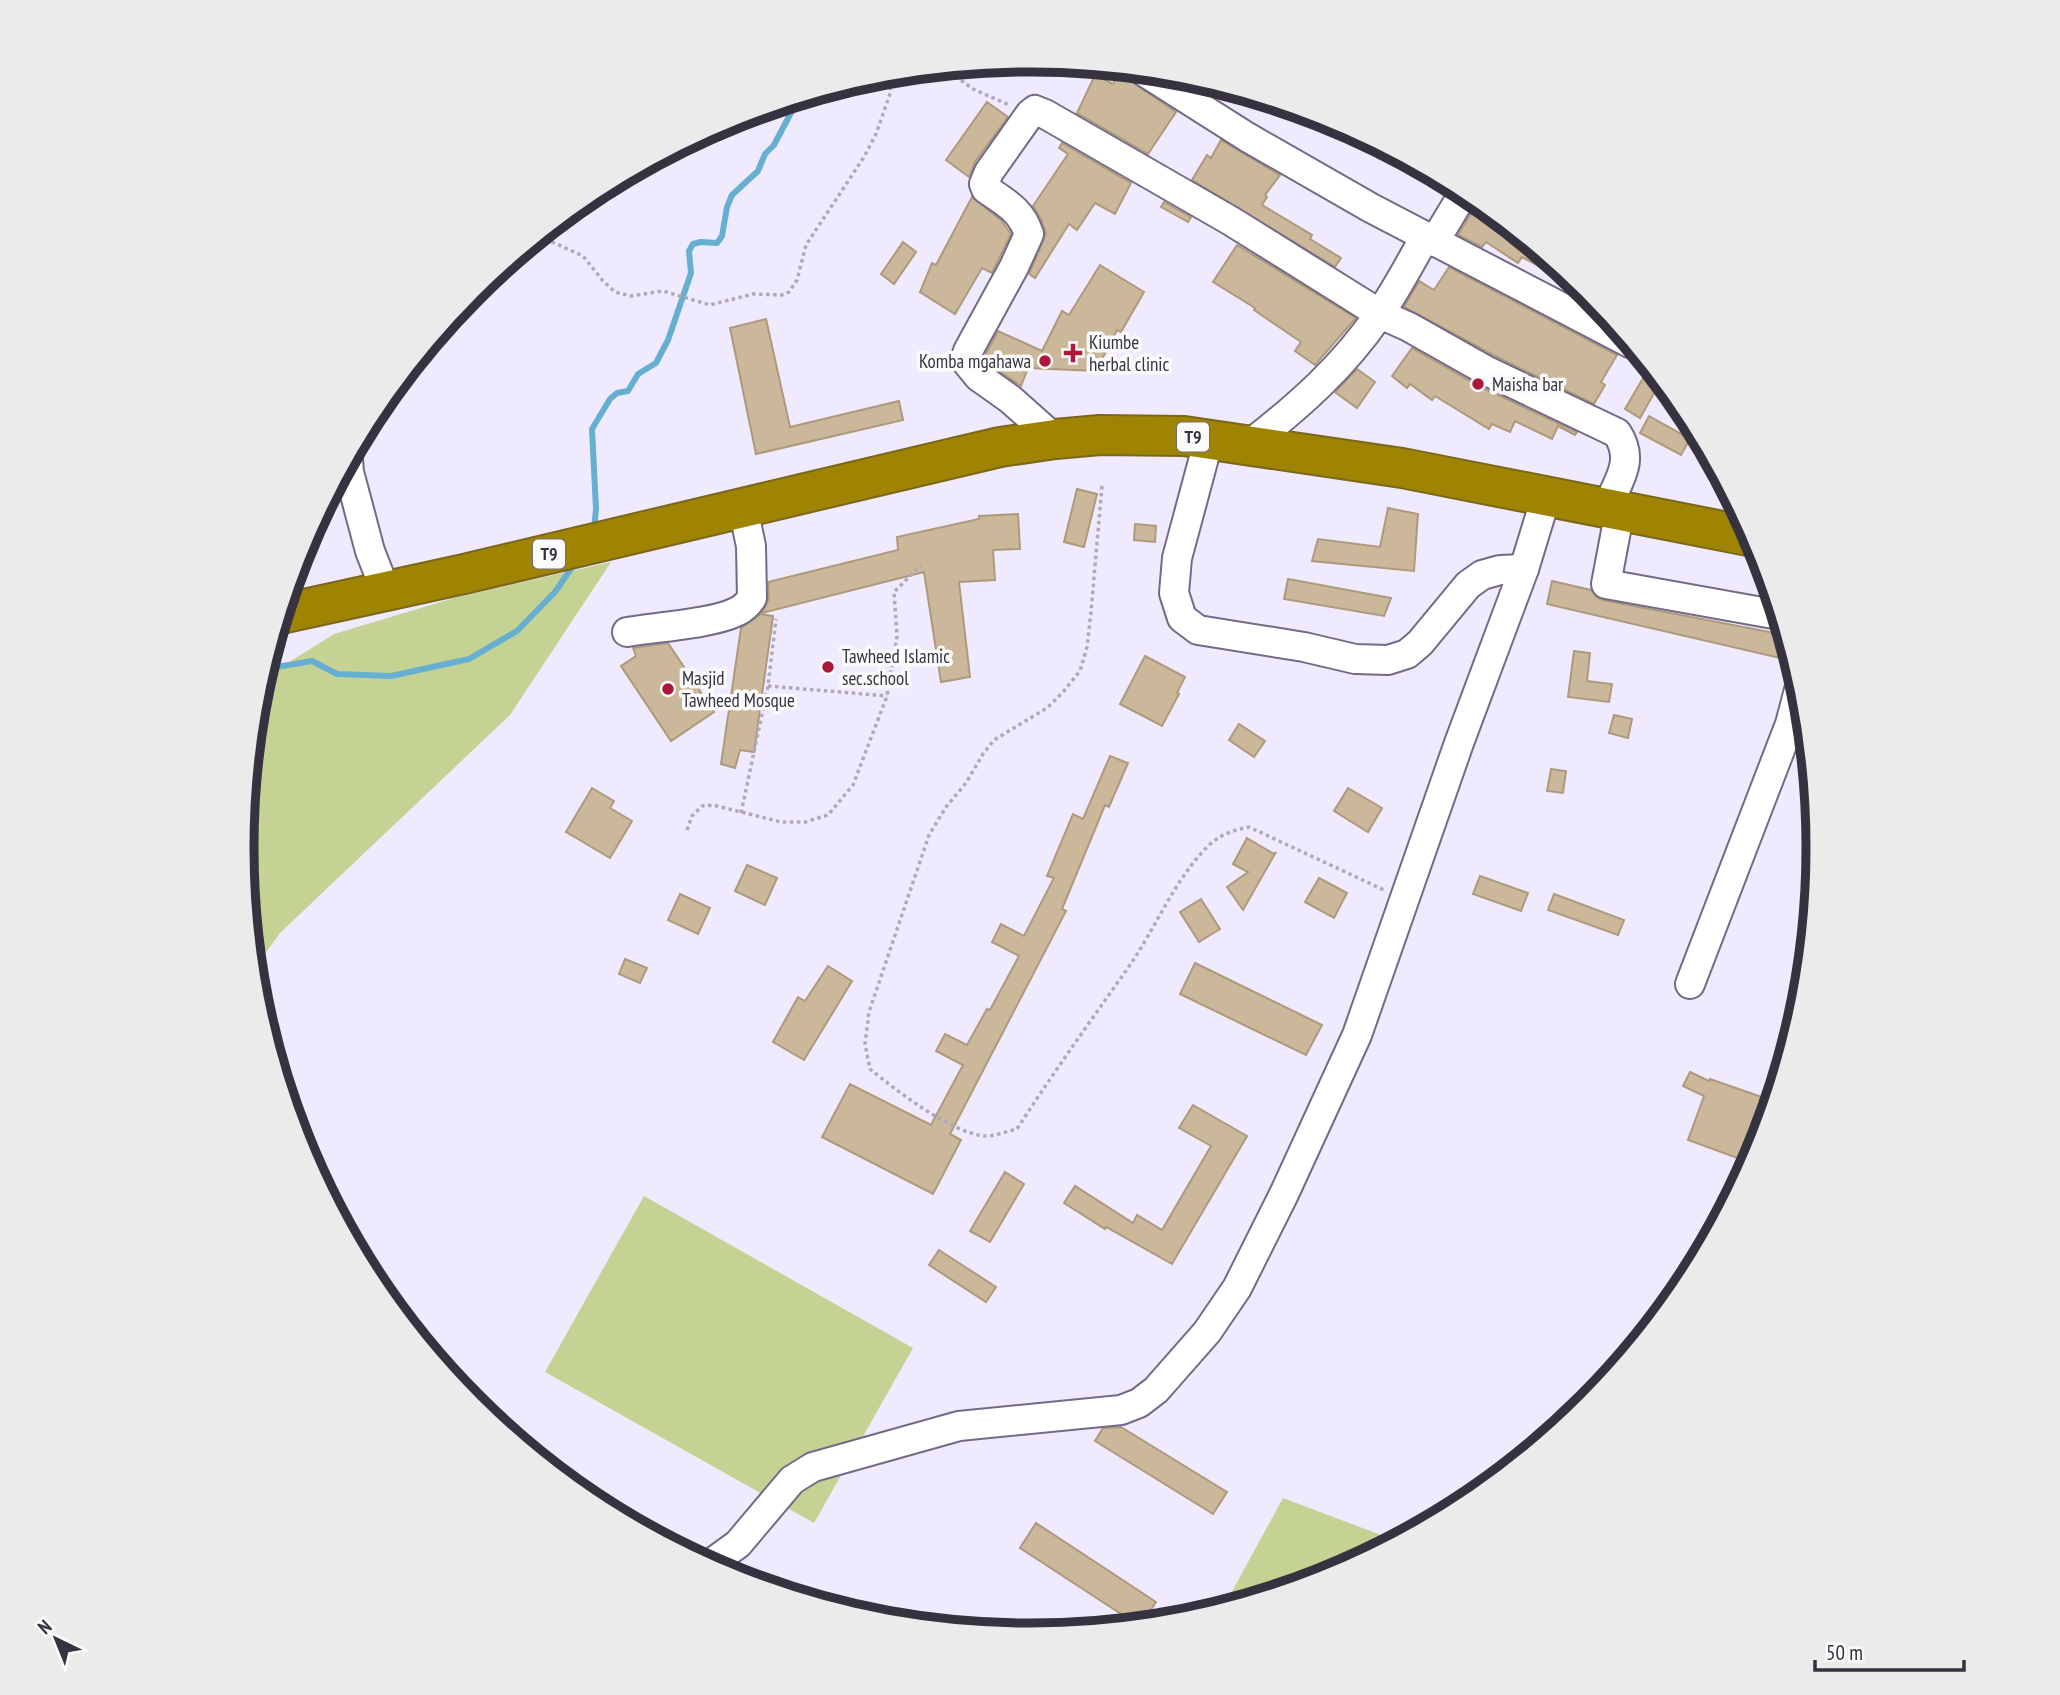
<svg xmlns="http://www.w3.org/2000/svg" width="2060" height="1695" viewBox="0 0 2060 1695" font-family="'PT Sans Narrow',sans-serif">
<style>
.green{fill:#c4d394}
.lines{fill:none;stroke-linecap:round;stroke-linejoin:round}
.stream{stroke:#67afd0;stroke-width:6}
.building{fill:#cbb799;stroke:#ad997c;stroke-width:2}
.minor-casing{stroke:#746a87;stroke-width:32}
.highway-casing{stroke:#7b6718;stroke-width:42}
.path{stroke:#afa9bb;stroke-width:3.5;stroke-dasharray:3.5 3.5;stroke-linecap:butt}
.minor{stroke:#fff;stroke-width:28}
.highway{stroke:#9f8403;stroke-width:38}
.poi-dot{fill:#ae193b;stroke:#fbfbfb;stroke-width:2.5}
.labels{text-anchor:middle;stroke-width:7;stroke-linejoin:round;paint-order:stroke}
.shield{fill:#fbfbfb;stroke:#726e77;stroke-width:2}
.shield-label{font-size:18px;font-weight:bold;fill:#37323f}
.poi-label{font-size:19px;fill:#37323f;stroke:#fbfbfb;text-anchor:start}
.rim{fill:none;stroke:#37323f;stroke-width:9}
</style>
<rect width="100%" height="100%" fill="#f0eafe"/>
<!-- green -->
<g class="green">
<path d="M611 562 510 715 280 933 254 969 242 847 257 693 262 679 334 634 454 598Z"/>
<path d="M644 1196 913 1348 814 1523 545 1372Z"/>
<path d="M1283 1498 1397 1541 1331 1576 1223 1608Z"/>
</g>
<g class="lines">
<!-- stream -->
<g class="stream">
<path d="M594 530 596 509 592 429 610 399 617 393 628 391 638 374 656 363 668 340 691 273 689 251 693 244 701 242 717 243 722 236 727 207 732 195 758 171 765 154 774 145 794 107 807 102 818 92"/>
<path d="M255 712 269 676 277 667 312 661 337 674 391 676 469 659 517 631 555 592 575 563"/>
</g>
</g>
<!-- building -->
<g class="building">
<path d="M1119 73 1176 112 1148 154 1077 113 1095 75 1113 84Z"/>
<path d="M987 102 1008 117 975 162 969 177 946 160Z"/>
<path d="M1221 140 1280 175 1265 195 1267 197 1262 205 1312 235 1310 239 1341 258 1335 267 1192 180 1207 155 1211 158Z"/>
<path d="M1062 143 1131 183 1115 214 1095 203 1077 230 1069 224 1035 278 1029 274 1046 234 1041 219 1033 206 1068 154 1059 148Z"/>
<path d="M972 197 1001 220 1011 234 992 273 982 268 955 314 920 292 932 263 936 265Z"/>
<path d="M1164 202 1191 217 1188 222 1161 207Z"/>
<path d="M1478 202 1512 229 1511 232 1533 246 1563 271 1559 277 1522 257 1518 263 1486 242 1482 247 1458 235Z"/>
<path d="M903 242 916 252 894 284 881 274Z"/>
<path d="M1237 245 1356 318 1315 365 1295 351 1301 342 1254 310 1255 308 1213 282Z"/>
<path d="M1100 265 1144 292 1121 332 1117 330 1096 371 1028 368 1021 386 993 367 995 364 984 357 998 331 1042 351 1062 311 1069 315Z"/>
<path d="M1449 267 1617 355 1601 382 1605 385 1594 404 1495 356 1404 307 1419 281 1434 290Z"/>
<path d="M766 319 790 427 899 401 903 420 756 454 730 328Z"/>
<path d="M1412 348 1479 386 1577 432 1575 435 1558 426 1552 439 1515 421 1510 432 1492 424 1489 429 1435 396 1432 400 1410 384 1407 388 1392 376Z"/>
<path d="M1357 369 1375 382 1357 408 1335 392Z"/>
<path d="M1646 373 1661 381 1640 418 1625 409Z"/>
<path d="M1649 416 1690 439 1681 455 1640 433Z"/>
<path d="M1077 489 1097 494 1084 547 1064 542Z"/>
<path d="M1388 508 1418 514 1414 571 1312 561 1318 539 1380 547Z"/>
<path d="M1018 514 1020 549 993 550 995 580 959 582 970 677 941 682 924 572 762 613 769 598 768 582 898 550 897 537 979 519V516Z"/>
<path d="M1135 524 1156 526 1155 542 1134 540Z"/>
<path d="M1288 579 1391 598 1384 616 1284 599Z"/>
<path d="M1552 581 1591 590 1596 597 1603 600 1785 635 1793 661 1547 604Z"/>
<path d="M761 614 773 616 754 752 740 750 735 768 721 764 741 628Z"/>
<path d="M668 643 714 712 671 741 621 666 636 656 633 648Z"/>
<path d="M1574 651 1590 653 1587 681 1612 684 1609 702 1568 697Z"/>
<path d="M1145 656 1185 677 1177 693 1179 694 1162 726 1120 704Z"/>
<path d="M1614 715 1632 719 1628 738 1609 733Z"/>
<path d="M1239 724 1265 741 1254 757 1229 740Z"/>
<path d="M1110 756 1128 763 1109 807 1105 805 1062 909 1066 911 950 1134 961 1140 933 1194 822 1137 850 1084 931 1125 963 1065 936 1051 945 1034 967 1045 987 1009 990 1010 1019 956 992 942 1001 924 1024 936 1054 878 1047 876 1073 814 1083 819Z"/>
<path d="M1551 769 1566 771 1563 793 1547 791Z"/>
<path d="M592 788 614 801 610 808 632 821 610 858 566 832Z"/>
<path d="M1348 788 1382 808 1368 832 1334 811Z"/>
<path d="M1247 838 1274 854 1276 852 1243 910 1227 887 1248 872 1233 864Z"/>
<path d="M747 865 777 878 765 905 735 891Z"/>
<path d="M1480 876 1528 893 1521 911 1473 894Z"/>
<path d="M1319 878 1347 893 1334 918 1305 902Z"/>
<path d="M680 894 710 908 698 934 668 920Z"/>
<path d="M1554 894 1624 920 1618 935 1548 910Z"/>
<path d="M1201 899 1220 929 1199 942 1180 912Z"/>
<path d="M625 959 647 968 640 983 619 974Z"/>
<path d="M1195 963 1322 1025 1306 1055 1180 994Z"/>
<path d="M828 966 852 981 804 1060 773 1042 798 997 805 1001Z"/>
<path d="M1690 1072 1709 1081 1710 1079 1773 1101 1758 1149 1751 1163 1688 1140 1704 1096 1683 1086Z"/>
<path d="M1193 1105 1247 1136 1172 1264 1106 1227 1105 1229 1064 1203 1075 1186 1133 1223 1137 1215 1162 1230 1211 1146 1179 1128Z"/>
<path d="M1005 1172 1024 1184 990 1242 970 1231Z"/>
<path d="M939 1250 996 1287 986 1302 929 1265Z"/>
<path d="M1121 1427 1227 1492 1213 1514 1095 1441 1103 1428Z"/>
<path d="M1036 1523 1156 1602 1141 1625H1138L1020 1548Z"/>
</g>
<g class="lines">
<defs>
<g id="minor">
<path d="M1143 71 1247 137 1371 208 1630 343"/>
<path d="M1434 242 1465 191"/>
<path d="M1055 439 1010 399 979 377 965 360 968 351 1014 267 1029 234C1021 210 1006 203 986 189L984 184 989 172 1030 114 1035 110 1045 114 1231 221 1380 314 1409 327 1487 371 1617 433C1635 460 1619 480 1607 507"/>
<path d="M1209 439 1177 558 1174 593 1182 618 1198 630 1304 647 1355 659 1388 660 1407 654 1420 643 1468 585 1482 575 1500 570 1524 569"/>
<path d="M1250 444C1299 406 1343 367 1378 316 1396 291 1410 263 1425 237"/>
<path d="M348 459 349 472 370 551 386 592"/>
<path d="M1620 510 1606 584 1779 615"/>
<path d="M627 632C656 627 711 624 736 612 743 609 748 604 752 598L751 546 743 508"/>
<path d="M1690 984 1790 724 1800 686"/>
<path d="M709 1565 738 1544 792 1480 813 1467 959 1426 1121 1410 1139 1403 1156 1390 1207 1332 1237 1288 1284 1194 1357 1035 1459 743 1524 569 1546 497"/>
</g>
<path id="highway" d="M281 614 464 574 1000 447 1055 439 1100 435 1184 436 1402 468 1753 537"/>
</defs>
<!-- minor casing -->
<use href="#minor" class="minor-casing"/>
<!-- highway casing -->
<use href="#highway" class="highway-casing"/>
<!-- path -->
<g class="path">
<path d="M944 68 973 89 1009 105"/>
<path d="M539 236 583 256 603 281 615 292 631 296 663 291 710 305 753 294 782 295 789 292 797 280 806 245 864 157 876 134 891 91 886 74"/>
<path d="M1102 486 1091 612 1087 647 1080 671 1063 692 1047 708 994 740 983 754 966 783 946 807 929 835 869 1012 865 1044 870 1069C897 1091 950 1132 984 1136 994 1137 1007 1131 1017 1129 1053 1073 1092 1019 1130 965 1156 927 1174 881 1207 847 1219 835 1233 830 1249 827L1384 890"/>
<path d="M894 661 936 654"/>
<path d="M768 686 887 696"/>
<path d="M741 813 768 686 776 619"/>
<path d="M687 830 692 816 702 806 713 805 781 822H805L828 815 853 785 887 696 897 636 894 592 921 565"/>
</g>
<!-- minor -->
<use href="#minor" class="minor"/>
<!-- highway -->
<use href="#highway" class="highway"/>
</g>
<!-- markers -->
<g class="poi-dot">
<path d="M1069.5 342.5h7v7h7v7h-7v7h-7v-7h-7v-7h7z"/>
<circle cx="1045" cy="361" r="7"/>
<circle cx="1478" cy="384" r="7"/>
<circle cx="828" cy="667" r="7"/>
<circle cx="668" cy="689" r="7"/>
</g>
<g class="labels">
<!-- shield labels -->
<g class="shield">
<rect x="1177" y="422.5" width="32" height="29" rx="5"/>
<rect x="533" y="539.5" width="32" height="29" rx="5"/>
</g>
<g class="shield-label">
<text x="1193" y="443">T9</text>
<text x="549" y="560">T9</text>
</g>
<!-- poi labels -->
<g class="poi-label">
<text x="1089" y="349">Kiumbe<tspan x="1089" dy="22">herbal clinic</tspan></text>
<text x="1031" y="368" text-anchor="end">Komba mgahawa</text>
<text x="1492" y="391">Maisha bar</text>
<text x="842" y="663">Tawheed Islamic<tspan x="842" dy="22">sec.school</tspan></text>
<text x="682" y="685">Masjid<tspan x="682" dy="22">Tawheed Mosque</tspan></text>
</g>
</g>
<!-- crop -->
<path d="M0 0H2060V1695H0ZM1029 72H1031A775 775 0 0 1 1806 847V848A775 775 0 0 1 1031 1623H1029A775 775 0 0 1 254 848V847A775 775 0 0 1 1029 72Z" fill="#ebebec" fill-rule="evenodd"/>
<path class="rim" d="M1029 72H1031A775 775 0 0 1 1806 847V848A775 775 0 0 1 1031 1623H1029A775 775 0 0 1 254 848V847A775 775 0 0 1 1029 72Z"/>
<!-- north arrow -->
<g transform="translate(56 1639) rotate(317)" stroke="#fbfbfb" stroke-width="5" paint-order="stroke">
<path d="M0-5L12 26L0 18L-12 26Z" fill="#37323f"/>
<text y="-10" font-size="19" font-weight="bold" text-anchor="middle" fill="#37323f">N</text>
</g>
<!-- scale -->
<path d="M1815 1660v10h149v-10" fill="none" stroke="#37323f" stroke-width="3.5"/>
<text x="1826" y="1660" font-size="21" fill="#37323f" stroke="#fbfbfb" stroke-width="5" paint-order="stroke">50 m</text>
</svg>
